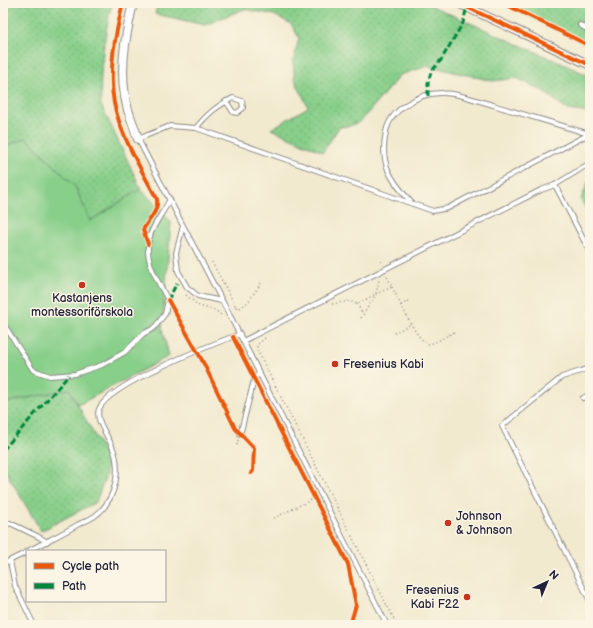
<svg xmlns="http://www.w3.org/2000/svg" width="593" height="628" viewBox="0 0 593 628" font-family="'Balsamiq Sans',sans-serif">
<style>
.grass{fill:url(#grass-dots);stroke:#557862}
.green{fill:#88cf8a;stroke:#557862}
.lines{fill:none;stroke-linecap:round;stroke-linejoin:round}
.lane-casing{stroke:#8a8685;stroke-width:6}
.street-casing{stroke:#8a8685;stroke-width:10}
.path{stroke:#8a8685;stroke-width:1.5;stroke-dasharray:1 3;stroke-linecap:butt}
.lane{stroke:#fff;stroke-width:4}
.street{stroke:#fff;stroke-width:8}
.quiet{stroke:#00873e;stroke-width:3;stroke-dasharray:6 3;stroke-linecap:butt}
.cycleway-casing{stroke:#fcf5e5;stroke-width:6}
.cycleway{stroke:#e8590c;stroke-width:4}
.poi-dot{fill:#c8321e;stroke:#fcf5e5;stroke-width:1.5}
.labels{text-anchor:middle;stroke-width:3;stroke-linejoin:round;paint-order:stroke}
.poi-label{font-size:12px;fill:#22223b;stroke:#fcf5e5;text-anchor:start}
</style>
<defs>
<pattern id="grass-dots" width="8" height="8" patternUnits="userSpaceOnUse"><rect width="8" height="8" fill="#88cf8a"/><path d="M2 2h.1M6 6h.1" fill="none" stroke="#75b178" stroke-width="1.8" stroke-linecap="round"/></pattern>
</defs>
<rect width="100%" height="100%" fill="#fcf5e5"/>
<filter id="ink" filterUnits="userSpaceOnUse"><feTurbulence type="fractalNoise" baseFrequency=".025" numOctaves="2"/><feDisplacementMap in="SourceGraphic" scale="8" xChannelSelector="R" yChannelSelector="G"/><feConvolveMatrix kernelMatrix="1 2 1 2 8 2 1 2 1" color-interpolation-filters="sRGB"/></filter>
<filter id="wash" filterUnits="userSpaceOnUse"><feTurbulence type="fractalNoise" baseFrequency=".012" numOctaves="4" result="noise"/><feDisplacementMap in="SourceGraphic" scale="16" xChannelSelector="R" yChannelSelector="G"/><feGaussianBlur stdDeviation="0.9" result="paint"/><feColorMatrix in="noise" values="0 0 0 0 0 0 0 0 0 0 0 0 0 0 0 0 0 1.4 0 .05"/><feComposite in="paint" operator="in"/></filter>
<g filter="url(#wash)">
<rect width="100%" height="100%" fill="#f2eacf"/>
<!-- grass -->
<g class="grass">
<path d="M3 3H112C104 37 99 70 101 105L141 189 90 221 75 186 26 138 3 147Z"/>
<path d="M158 3H425L590 76V113L568 110 543 91 517 78 493 81 428 66 400 75 361 121 350 126 339 127 323 152 271 129 308 107 295 80 293 62 299 38 291 24 274 15 244 9 205 25 155 14Z"/>
<path d="M503 3H590V46Z"/>
<path d="M590 178V217L581 199Z"/>
<path d="M69 389 107 458 106 475 96 502 41 531 3 467V403Z"/>
</g>
<!-- green -->
<path class="green" d="M26 138 75 186 90 221 141 189 171 222 162 329 169 356 78 405 69 389 3 403V147Z"/>
</g>
<g filter="url(#ink)">
<g class="lines">
<defs>
<g id="lane">
<path d="M580 25 590 31"/>
<path d="M226 101 233 112 237 113 243 108 242 101 233 98C217 106 207 114 196 128L170 126 138 139 243 341 387 625"/>
<path d="M196 128 433 211 448 208 589 134"/>
<path d="M555 185 590 252"/>
<path d="M411 202C391 180 379 164 386 132 390 109 421 92 443 93 459 93 477 101 493 105 525 115 557 124 589 134"/>
<path d="M183 226 176 253 178 271 187 287 198 296 222 301"/>
<path d="M3 323 33 370 50 376 75 374 102 365 125 352 143 334 154 328 165 314 168 300C157 280 141 256 151 233 156 221 164 211 170 199"/>
<path d="M243 341 541 190 555 185 590 163"/>
<path d="M590 368 562 377 502 426 590 601"/>
<path d="M583 398 590 394"/>
<path d="M240 435 254 380 259 373"/>
<path d="M3 527 10 523 39 537 47 542"/>
<path d="M28 551C45 542 62 534 79 524 84 522 90 519 95 516 117 499 123 466 110 442 106 433 95 419 99 409 109 384 213 344 240 334"/>
<path d="M10 561 15 586 34 625"/>
<path d="M3 564 27 552"/>
</g>
<g id="street">
<path d="M133 3C125 37 118 75 128 110 131 119 135 129 138 139"/>
<path d="M458 3 590 65"/>
</g>
</defs>
<!-- lane casing -->
<use href="#lane" class="lane-casing"/>
<!-- street casing -->
<use href="#street" class="street-casing"/>
<!-- path -->
<g class="path">
<path d="M381 261V265"/>
<path d="M212 262 236 307 233 308"/>
<path d="M392 287 401 305 411 300"/>
<path d="M186 295 199 306 215 310 221 315 223 314"/>
<path d="M332 304 349 301 357 304 376 294 379 280"/>
<path d="M357 304 363 314"/>
<path d="M401 305C408 318 415 335 427 344L434 343 454 332"/>
<path d="M236 307 240 308 248 302 261 283"/>
<path d="M361 318 376 294 392 287 386 274"/>
<path d="M394 333 411 324"/>
<path d="M265 338 257 345V350L397 625"/>
<path d="M237 445 238 440"/>
<path d="M274 518 315 498"/>
</g>
<!-- lane -->
<use href="#lane" class="lane"/>
<!-- street -->
<use href="#street" class="street"/>
<!-- quiet -->
<g class="quiet">
<path d="M428 96V83L431 72 441 60 463 23 467 6"/>
<path d="M168 300 177 283"/>
<path d="M3 450 69 375"/>
</g>
<defs>
<g id="cycleway">
<path d="M123 3C115 36 108 69 114 103 121 137 141 169 157 199 159 211 148 220 143 230L148 244"/>
<path d="M458 3 590 65"/>
<path d="M503 3 590 46"/>
<path d="M168 300 202 360 235 428 254 448 253 471 251 473"/>
<path d="M233 337 348 564 356 605 350 625"/>
</g>
</defs>
<!-- cycleway casing -->
<use href="#cycleway" class="cycleway-casing"/>
<!-- cycleway -->
<use href="#cycleway" class="cycleway"/>
</g>
</g>
<!-- markers -->
<g class="poi-dot">
<circle cx="82" cy="285" r="4"/>
<circle cx="335" cy="364" r="4"/>
<circle cx="448" cy="523" r="4"/>
<circle cx="467" cy="597" r="4"/>
</g>
<g class="labels">
<!-- poi labels -->
<g class="poi-label">
<text x="82" y="302" text-anchor="middle">Kastanjens<tspan x="82" dy="14">montessoriförskola</tspan></text>
<text x="343" y="368">Fresenius Kabi</text>
<text x="456" y="520">Johnson<tspan x="456" dy="14">&amp; Johnson</tspan></text>
<text x="459" y="594" text-anchor="end">Fresenius<tspan x="459" dy="14">Kabi F22</tspan></text>
</g>
</g>
<!-- margin -->
<rect width="593" height="628" fill="none" stroke="#fcf5e5" stroke-width="16"/>
<!-- legend -->
<rect x="26" y="550" width="140" height="52" fill="#fcf5e5" stroke="#a5a1a1"/>
<rect x="34" y="563" width="20" height="6" fill="#e8590c" stroke="#a5a1a1"/>
<text x="62" y="570" font-size="12" fill="#22223b">Cycle path</text>
<rect x="34" y="583" width="20" height="6" fill="#00873e" stroke="#a5a1a1"/>
<text x="62" y="590" font-size="12" fill="#22223b">Path</text>
<!-- north arrow -->
<g transform="translate(547 582) rotate(44)" stroke="#fcf5e5" stroke-width="3" paint-order="stroke">
<path d="M0-3L7 15L0 10L-7 15Z" fill="#22223b"/>
<text y="-6" font-size="11" font-weight="bold" text-anchor="middle" fill="#22223b">N</text>
</g>
</svg>
